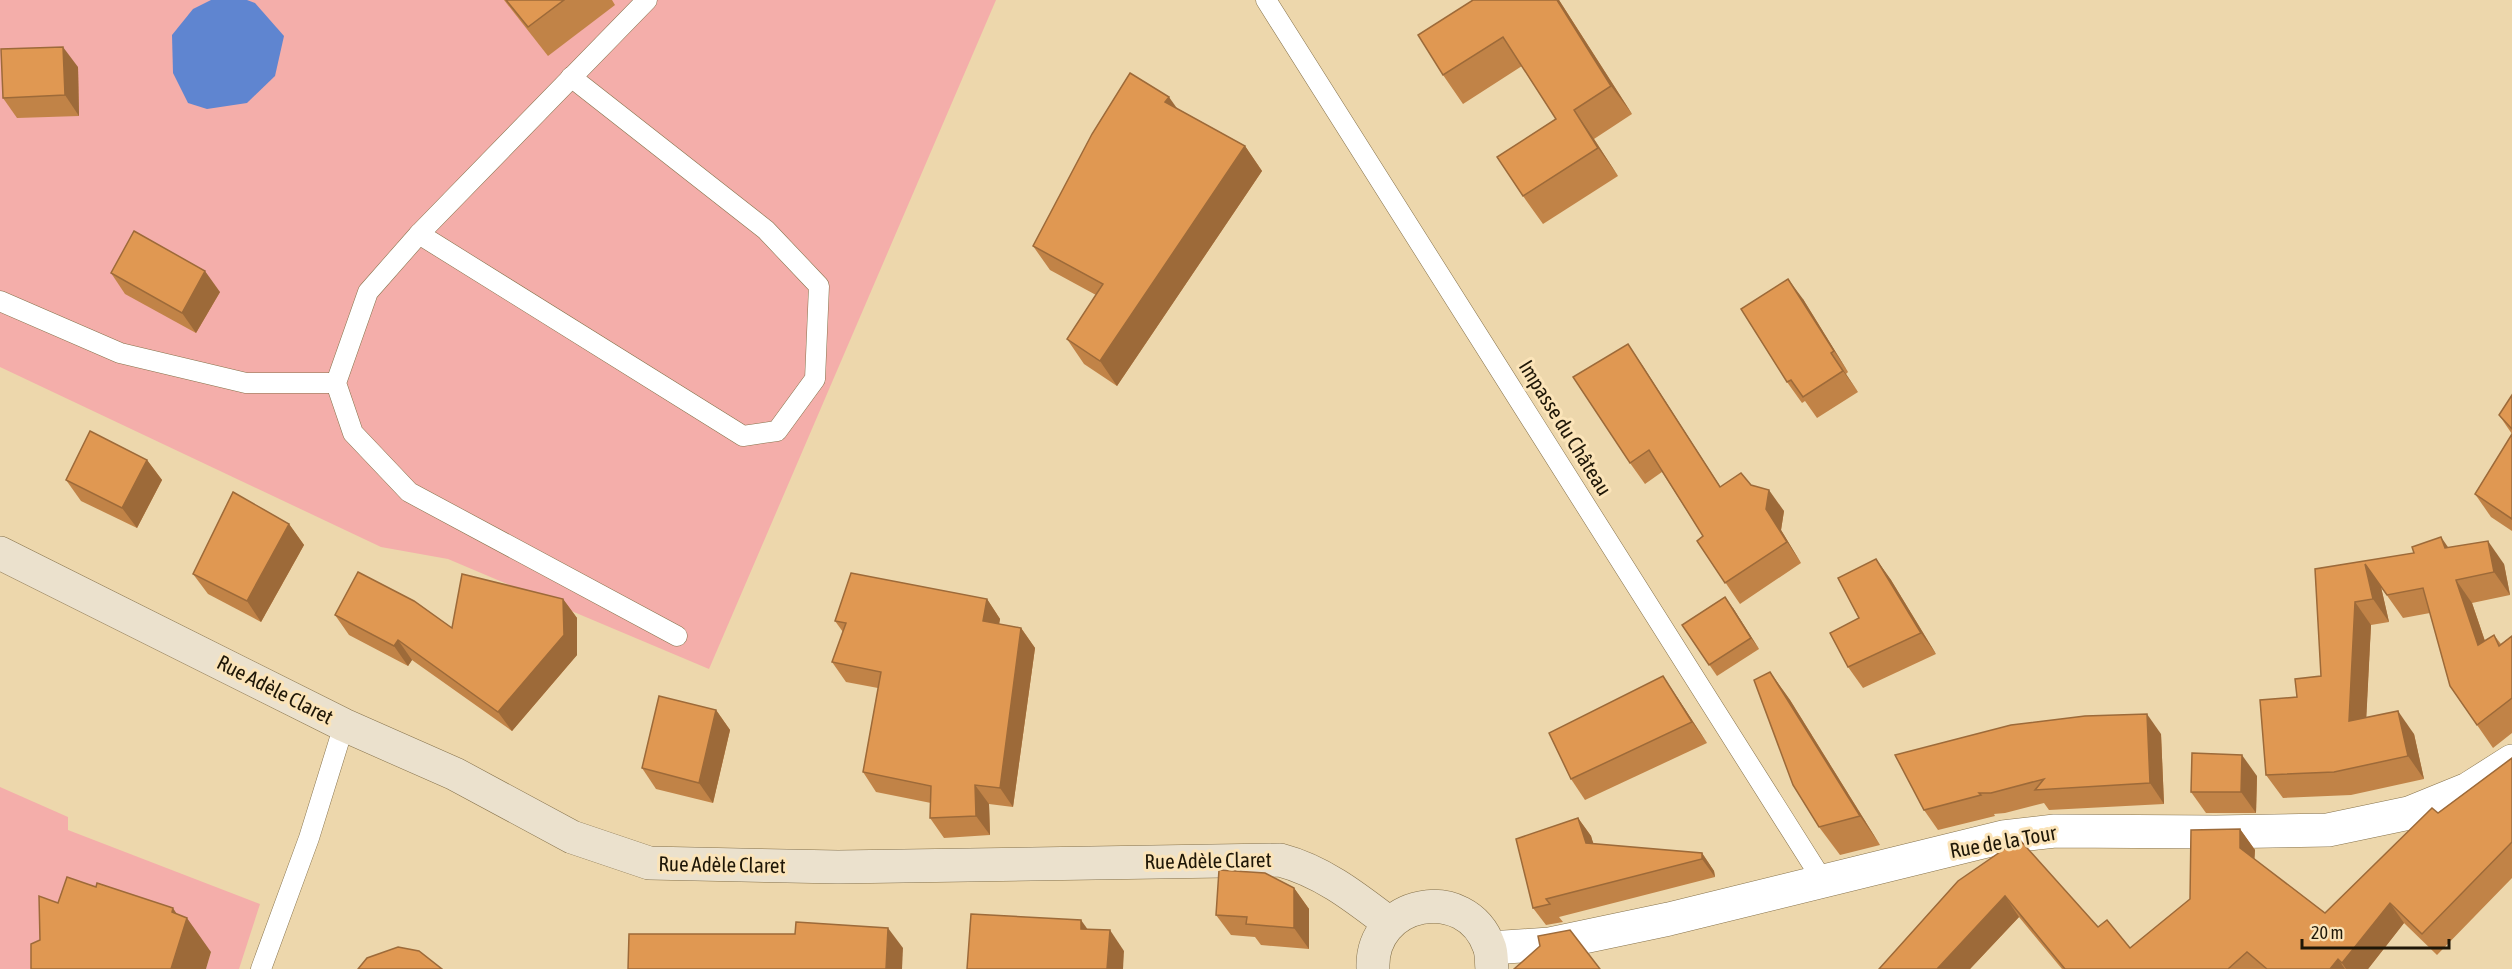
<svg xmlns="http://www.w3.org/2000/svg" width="2512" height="969" viewBox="0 0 2512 969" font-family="'Asap Condensed',sans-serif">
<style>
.green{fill:#f4aeaa}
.water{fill:#5f85d0}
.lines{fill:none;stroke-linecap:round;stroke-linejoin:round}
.lane-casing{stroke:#86724b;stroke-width:21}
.street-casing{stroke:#86724b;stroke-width:34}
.secondary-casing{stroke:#86724b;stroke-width:34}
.lane{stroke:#fff;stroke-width:20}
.street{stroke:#fff;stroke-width:33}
.secondary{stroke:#ebe1cd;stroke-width:33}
.wall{fill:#c18347}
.shaded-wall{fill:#9d6a39}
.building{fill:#e09852;stroke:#9d6a39;stroke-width:1.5}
.labels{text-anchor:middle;stroke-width:6;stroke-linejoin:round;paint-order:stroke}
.street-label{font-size:21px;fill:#1f1707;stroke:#fbe4b9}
</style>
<rect width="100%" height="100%" fill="#edd7ac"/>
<!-- green -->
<g class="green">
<path d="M0 0H996L709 669 448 559 381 547 0 367Z"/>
<path d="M0 787 68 817V830L260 904 239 969H206L211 952 64 969H0Z"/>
</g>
<!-- water -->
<path class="water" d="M211 0H247L255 3 284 36 275 76 247 103 207 109 188 103 173 73 172 35 193 9Z"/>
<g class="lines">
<defs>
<g id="lane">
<path d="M647 0 419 234 368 292 336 383 353 433 409 492 677 636"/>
<path d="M1266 0 1823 881"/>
<path d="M419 234 743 436 777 431 815 379 819 286 766 230 571 77"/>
<path d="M0 301 120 353 246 383H336"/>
<path d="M261 969 309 838 344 725"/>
</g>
<path id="street" d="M1490 948 1550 944 1669 919 2003 837 2055 831 2216 832 2328 830 2409 813 2468 789 2512 761"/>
<g id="secondary">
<path d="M0 553 344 725 455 774 572 837 649 863 838 867 1280 860C1322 871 1355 897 1389 923"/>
<path d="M1373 969C1370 900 1466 882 1489 946 1492 953 1491 962 1492 969"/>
</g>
</defs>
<!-- lane casing -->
<use href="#lane" class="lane-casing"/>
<!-- street casing -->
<use href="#street" class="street-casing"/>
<!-- secondary casing -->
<use href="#secondary" class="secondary-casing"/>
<!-- lane -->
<use href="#lane" class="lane"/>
<!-- street -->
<use href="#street" class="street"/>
<!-- secondary -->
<use href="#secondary" class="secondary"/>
</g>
<!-- wall -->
<g class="wall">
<path d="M504 0H612L615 5 548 56Z"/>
<path d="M1473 0H1559L1632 114 1594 139 1618 176 1543 224 1523 196 1556 119 1522 66 1463 104 1443 75Z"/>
<path d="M78 67 79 116 17 118 3 98Z"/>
<path d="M1176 108 1245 146 1262 171 1117 386 1084 364 1067 339 1096 295 1050 270 1033 246Z"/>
<path d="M111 273 220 292 196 333 125 294Z"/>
<path d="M1803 299 1848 372 1846 374 1858 392 1817 418 1805 401 1802 403 1787 382Z"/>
<path d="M1642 365 1720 487 1751 485 1784 511 1781 530 1801 563 1740 604 1697 541 1703 536 1662 472 1645 484 1630 463Z"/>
<path d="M2512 395V434L2499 415Z"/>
<path d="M2512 434V531L2491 517 2475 494Z"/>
<path d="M147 460 162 480 137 528 81 501 66 480Z"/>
<path d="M289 524 304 545 261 622 208 594 193 574Z"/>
<path d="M2448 548 2504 564 2510 595 2472 603 2485 641 2494 635 2501 644 2512 636V733L2493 748 2450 686 2430 613 2403 618 2381 587 2389 622 2371 625 2366 718 2414 734 2424 779 2351 795 2283 798 2266 775 2297 697 2321 676 2315 569Z"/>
<path d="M1876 559 1891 580 1936 654 1863 688 1848 667 1859 618Z"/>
<path d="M563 599 577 618V655L512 731 412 660 408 666 349 635 335 615 452 628Z"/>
<path d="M987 599 1000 619 999 624 1021 628 1035 648 1013 807 989 804 990 835 944 838 930 818 931 803 876 792 863 772 878 688 846 682 832 662 843 632 835 621Z"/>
<path d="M1733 608 1759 649 1717 676 1682 625Z"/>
<path d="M1770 672 1790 700 1880 845 1840 855 1819 827Z"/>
<path d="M1677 697 1707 743 1585 800 1571 779Z"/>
<path d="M716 710 730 730 713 803 656 789 642 768Z"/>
<path d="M2161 734 2164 804 2049 810 2044 803 2005 813 1994 814 1995 816 1938 830 1924 810Z"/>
<path d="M2512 758V878L2437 955 2404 923 2368 969H2062L2019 917 1970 969H1879L1958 881 2098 927 2130 948 2190 899 2240 829 2255 850 2254 859 2325 913 2438 813Z"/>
<path d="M2257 776 2256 813H2206L2191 792Z"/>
<path d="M1578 818 1591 836 1593 844 1702 853 1714 871 1715 877 1559 917 1563 922 1546 925 1533 908Z"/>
<path d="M1294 888 1309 909V949L1261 945 1255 937 1231 935 1216 915Z"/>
</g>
<!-- shaded-wall -->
<g class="shaded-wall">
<path d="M1557 0H1559L1632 114 1611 86Z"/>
<path d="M63 47 78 67 79 116 65 95Z"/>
<path d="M1169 97 1186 121 1165 102Z"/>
<path d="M1574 110 1594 139 1618 176 1598 148Z"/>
<path d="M1245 146 1262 171 1117 386 1100 361Z"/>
<path d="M205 271 220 292 196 333 182 313Z"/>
<path d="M1788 279 1803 299 1848 372 1834 351Z"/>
<path d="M1628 344 1642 365 1734 508 1720 487Z"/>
<path d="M1831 353 1846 374 1858 392 1843 371Z"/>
<path d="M147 460 162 480 137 528 122 508Z"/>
<path d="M1769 490 1784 511 1781 530 1801 563 1787 542 1766 509Z"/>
<path d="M289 524 304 545 261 622 247 601Z"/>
<path d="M2441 537 2457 560 2445 548Z"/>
<path d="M2488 541 2504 564 2510 595 2494 572Z"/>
<path d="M1876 559 1891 580 1936 654 1921 633Z"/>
<path d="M2365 564 2381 587 2389 622 2373 599Z"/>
<path d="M2456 580 2472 603 2494 668 2478 645Z"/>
<path d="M1725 597 1733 608 1759 649 1751 638Z"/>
<path d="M563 599 577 618V655L512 731 498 712Z"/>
<path d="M987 599 1000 619 996 641 983 621Z"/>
<path d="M2355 602 2371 625 2365 744 2349 721Z"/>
<path d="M1021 628 1035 648 1013 807 1000 788Z"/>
<path d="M398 640 412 660 408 666 394 646Z"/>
<path d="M1770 672 1790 700 1880 845 1860 816Z"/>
<path d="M1663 676 1677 697 1707 743 1692 722Z"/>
<path d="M716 710 730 730 713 803 699 783Z"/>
<path d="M2398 711 2414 734 2424 779 2408 756Z"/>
<path d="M2147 714 2161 734 2164 804 2150 783Z"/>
<path d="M2242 755 2257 776 2256 813 2241 792Z"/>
<path d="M975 785 989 804 990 835 976 816Z"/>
<path d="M1578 818 1591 836 1599 861 1586 843Z"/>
<path d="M2240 829 2255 850 2254 869 2240 848Z"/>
<path d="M1702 853 1714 871 1715 877 1702 859Z"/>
<path d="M1294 888 1309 909V949L1294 928Z"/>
<path d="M2005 896 2019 917 1970 969H1937Z"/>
<path d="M2390 903 2404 923 2368 969H2346L2342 963Z"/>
<path d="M173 908 184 925 187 918 211 952 206 969H171L172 912Z"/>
<path d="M1081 920 1096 941 1081 929Z"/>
<path d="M888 928 903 948 902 969H886Z"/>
<path d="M1110 930 1124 951 1123 969H1107Z"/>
<path d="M2338 959 2345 969H2330Z"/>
</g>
<!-- building -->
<g class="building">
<path d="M506 0H564L528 27Z"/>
<path d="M1473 0H1557L1611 86 1574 110 1598 148 1523 196 1497 157 1556 119 1503 37 1443 75 1418 35Z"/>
<path d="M63 47 65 95 3 98 1 49Z"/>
<path d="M1130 73 1169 97 1165 102 1245 146 1100 361 1067 339 1103 284 1033 246 1092 134Z"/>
<path d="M134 231 205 271 182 313 111 273Z"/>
<path d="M1788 279 1834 351 1831 353 1843 371 1803 397 1791 380 1787 382 1741 309Z"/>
<path d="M1628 344 1720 487 1741 473 1751 485 1769 490 1766 509 1787 542 1725 583 1697 541 1703 536 1649 450 1630 463 1573 377Z"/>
<path d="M2512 395V429L2499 415Z"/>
<path d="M90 431 147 460 122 508 66 480Z"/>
<path d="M2512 434V519L2475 494Z"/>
<path d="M233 492 289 524 247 601 193 574Z"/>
<path d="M2441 537 2445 548 2488 541 2494 572 2456 580 2478 645 2494 635 2499 646 2512 636V698L2477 725 2450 686 2423 588 2387 595 2365 564 2373 599 2355 602 2349 721 2398 711 2408 756 2334 772 2266 775 2260 700 2297 697 2295 679 2321 676 2315 569 2414 553 2412 547Z"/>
<path d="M1876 559 1921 633 1848 667 1830 633 1859 618 1838 578Z"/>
<path d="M358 572 414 601 452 628 462 574 563 599 564 635 498 712 398 640 394 646 335 615Z"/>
<path d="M851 573 987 599 983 621 1021 628 1000 788 975 785 976 816 930 818 931 786 863 772 881 672 832 662 846 623 835 621Z"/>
<path d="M1725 597 1751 638 1709 665 1682 625Z"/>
<path d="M1770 672 1860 816 1819 827 1793 785 1754 680Z"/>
<path d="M1663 676 1692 722 1571 779 1549 733Z"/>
<path d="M659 696 716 710 699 783 642 768Z"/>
<path d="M2147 714 2150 783 2035 790 2044 779 1991 793H1979L1981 795 1924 810 1895 755 2011 725 2085 716Z"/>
<path d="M2192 753 2242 755 2241 792H2191Z"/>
<path d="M2512 758V842L2422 934 2390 903 2342 963 2338 959 2330 969H2267L2247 952 2228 969H2065L2005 896 1937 969H1879L1958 881 2019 839 2098 927 2107 920 2130 948 2190 899 2191 830 2240 829V848L2325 913 2432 808 2438 813Z"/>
<path d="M1578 818 1586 843 1702 853V859L1546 899 1550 904 1533 908 1516 839Z"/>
<path d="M1219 870 1265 873 1294 888V928L1246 924 1247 917 1216 915Z"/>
<path d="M67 877 96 887 97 883 173 908 172 912 187 918 171 969H31V944L40 940 39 896 58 903Z"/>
<path d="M971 914 1081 920V929L1110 930 1107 969H967Z"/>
<path d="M796 922 888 928 886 969H628L629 934H795Z"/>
<path d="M1570 930 1600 969H1514L1540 946 1538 936Z"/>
<path d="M398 947 419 951 442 969H358L367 958Z"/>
</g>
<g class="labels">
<!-- street labels -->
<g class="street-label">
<text transform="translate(1565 428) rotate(58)" y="7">Impasse du Château</text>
<text transform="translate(275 690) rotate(27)" y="7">Rue Adèle Claret</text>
<text transform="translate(2003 842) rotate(-10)" y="7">Rue de la Tour</text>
<text transform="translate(1208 861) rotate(-1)" y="7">Rue Adèle Claret</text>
<text transform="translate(722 865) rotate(1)" y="7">Rue Adèle Claret</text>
</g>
</g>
<!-- scale -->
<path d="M2302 939v9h147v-9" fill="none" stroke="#1f1707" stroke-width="3"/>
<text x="2311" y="939" font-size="18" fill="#1f1707" stroke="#fbe4b9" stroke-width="4.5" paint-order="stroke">20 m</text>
</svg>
